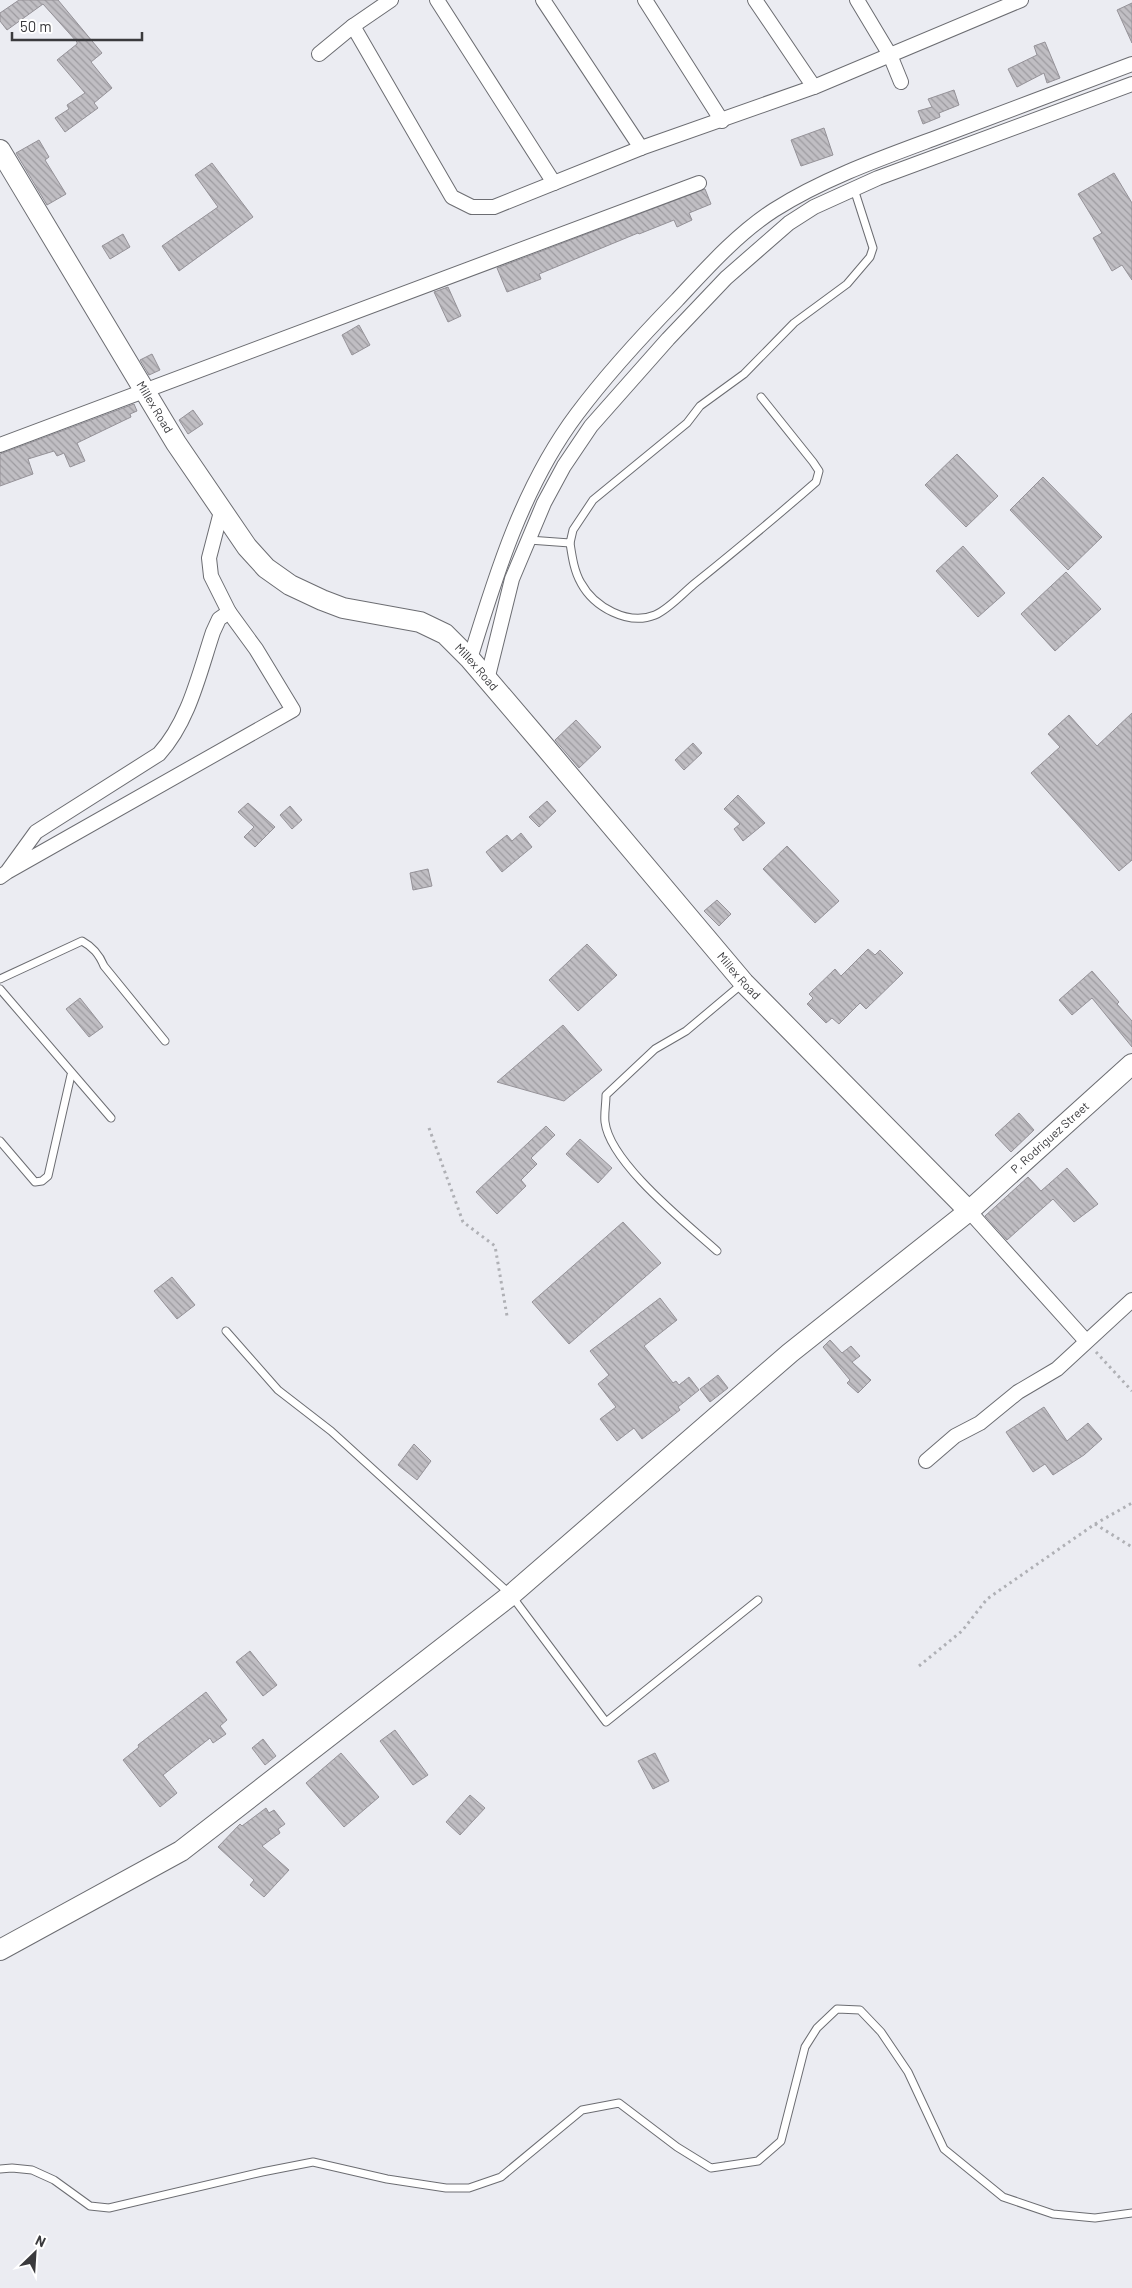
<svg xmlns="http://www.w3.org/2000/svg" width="1132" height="2288" viewBox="0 0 1132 2288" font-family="Barlow,sans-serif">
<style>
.building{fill:url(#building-back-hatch);stroke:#959298}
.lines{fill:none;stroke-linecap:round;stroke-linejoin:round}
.lane-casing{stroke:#6c6d72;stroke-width:9}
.street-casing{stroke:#6c6d72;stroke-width:16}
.secondary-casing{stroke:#6c6d72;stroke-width:22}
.path{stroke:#afb0b5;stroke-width:3;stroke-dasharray:2.5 4;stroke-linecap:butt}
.lane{stroke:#fff;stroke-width:7}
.street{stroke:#fff;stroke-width:14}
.secondary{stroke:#fff;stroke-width:20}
.labels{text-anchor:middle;stroke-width:4.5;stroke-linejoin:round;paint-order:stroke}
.street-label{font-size:12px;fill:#3a3a3d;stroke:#fff}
</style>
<defs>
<pattern id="building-back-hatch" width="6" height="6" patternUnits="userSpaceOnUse" patternTransform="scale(1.25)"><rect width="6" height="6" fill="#c0bec3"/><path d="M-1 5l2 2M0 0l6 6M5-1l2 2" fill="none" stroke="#9d9ba0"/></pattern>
</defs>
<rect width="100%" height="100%" fill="#ebecf2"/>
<!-- building -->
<g class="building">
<path d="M19 0H58L102 53 91 62 112 88 94 103 98 108 65 132 55 118 69 109 67 105 85 93 57 60 77 44V42L43 4 7 30 0 21V13Z"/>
<path d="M1132 3V43L1117 10Z"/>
<path d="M1045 42 1060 78 1047 83 1044 73 1017 87 1008 69 1037 55 1034 46Z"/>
<path d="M954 90 959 105 939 113 940 117 923 124 918 111 932 107 928 99Z"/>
<path d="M824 128 833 155 801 166 791 140Z"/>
<path d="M39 140 49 157 45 160 66 194 47 205 16 153Z"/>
<path d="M212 163 253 217 179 271 162 246 218 207 195 175Z"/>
<path d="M1114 173 1132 203V280L1122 265 1112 271 1093 238 1102 233 1078 194Z"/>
<path d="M705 189 711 204 689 213 692 220 677 227 674 220 639 234 638 233 539 274 541 279 507 292 497 268Z"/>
<path d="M123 234 130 247 110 259 102 246Z"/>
<path d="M448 287 461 316 448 322 434 292Z"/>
<path d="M359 325 370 345 352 355 342 335Z"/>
<path d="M152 354 160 370 149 375 140 360Z"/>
<path d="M134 404 137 411 130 414 131 417 77 443 85 461 70 467 64 453 57 456 54 451 28 459 33 474 0 486V454Z"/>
<path d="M193 410 203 424 188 434 179 420Z"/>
<path d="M957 454 998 496 966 527 925 485Z"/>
<path d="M1043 477 1102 537 1068 570 1010 510Z"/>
<path d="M963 546 1005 593 978 617 936 571Z"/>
<path d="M1066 572 1101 609 1055 651 1021 614Z"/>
<path d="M1132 713V860L1119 871 1031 773 1060 747 1048 734 1069 715 1097 746Z"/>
<path d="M576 720 601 747 579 768 555 740Z"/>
<path d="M693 743 702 753 684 770 675 760Z"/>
<path d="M738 795 765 823 743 841 734 829 740 824 724 809Z"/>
<path d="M547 801 556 811 539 827 529 817Z"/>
<path d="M248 803 275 827 255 847 244 837 254 827 238 812Z"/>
<path d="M290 806 302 820 292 829 280 815Z"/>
<path d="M521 833 532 847 502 872 486 852 507 835 512 841Z"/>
<path d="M787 846 839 901 815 923 763 869Z"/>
<path d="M428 869 432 886 413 890 410 873Z"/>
<path d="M717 900 731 914 719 926 704 911Z"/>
<path d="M587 944 617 975 578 1011 549 980Z"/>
<path d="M868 949 875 955 880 950 903 973 866 1009 860 1003 839 1024 832 1018 826 1023 807 1004 813 998 809 994 835 969 841 976Z"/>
<path d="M1092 971 1119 1002 1117 1004 1132 1021V1047L1092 998 1072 1015 1059 1000Z"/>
<path d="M80 998 103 1027 89 1037 66 1009Z"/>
<path d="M563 1025 602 1070 564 1101 497 1082Z"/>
<path d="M1019 1113 1034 1130 1011 1152 995 1135Z"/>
<path d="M546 1126 555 1135 531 1158 537 1164 521 1180 526 1186 497 1214 476 1192Z"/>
<path d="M580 1139 612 1168 598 1183 566 1154Z"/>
<path d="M1067 1168 1098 1204 1074 1222 1053 1199 1007 1240 985 1216 1028 1177 1041 1191Z"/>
<path d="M623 1222 661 1263 569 1344 532 1302Z"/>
<path d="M172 1277 195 1305 177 1319 154 1291Z"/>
<path d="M660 1298 677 1320 644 1346 673 1383 676 1381 679 1385 689 1377 699 1390 678 1407 680 1410 642 1439 634 1428 617 1441 600 1419 616 1407 598 1384 609 1375 590 1351Z"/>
<path d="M830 1340 842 1353 851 1346 860 1356 852 1362 871 1380 858 1393 847 1383 850 1380 823 1347Z"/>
<path d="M718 1375 728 1388 710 1402 700 1389Z"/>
<path d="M1044 1407 1067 1441 1088 1423 1102 1439 1084 1455 1053 1475 1045 1464 1033 1472 1006 1432Z"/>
<path d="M414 1444 431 1461 417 1480 398 1465Z"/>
<path d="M250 1651 277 1685 263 1696 236 1662Z"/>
<path d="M206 1692 227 1720 220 1726 226 1734 213 1743 210 1738 163 1775 177 1793 160 1807 123 1760 139 1747 138 1745Z"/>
<path d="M395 1730 428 1775 413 1785 380 1741Z"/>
<path d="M263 1739 276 1756 265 1765 252 1748Z"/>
<path d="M341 1753 379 1797 344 1827 306 1783Z"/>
<path d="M655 1753 669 1781 653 1789 638 1761Z"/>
<path d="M470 1795 485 1808 460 1835 446 1822Z"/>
<path d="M266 1808 269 1813 274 1810 285 1824 278 1829 280 1833 262 1846 289 1870 264 1897 250 1885 254 1880 218 1847 240 1824 242 1826Z"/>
</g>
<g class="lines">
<defs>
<g id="lane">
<path d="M529 540 570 543 573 530 593 500 687 423 700 406 744 374 794 323 847 284 870 257 873 248 854 189"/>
<path d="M570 543C572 556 574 571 581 583 594 607 628 626 655 615 669 609 682 594 694 584 735 551 776 517 816 482L819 471 813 462 761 397"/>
<path d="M0 979 82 941C93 947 99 954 104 966L165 1041"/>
<path d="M0 989 111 1118"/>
<path d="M0 1141 35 1182 42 1181 48 1176 71 1075"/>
<path d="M717 1251C686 1223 610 1163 605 1122 604 1114 606 1104 606 1095L655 1049 686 1031 742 984"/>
<path d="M226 1331 278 1390 331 1431 511 1595 606 1722 758 1600"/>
<path d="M0 2169 12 2168 32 2170 54 2180 90 2206 109 2208 262 2172 313 2162 387 2179 446 2188H469L501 2177 582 2110 619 2103 677 2147 711 2168 758 2161 781 2141 805 2047 817 2028 837 2009 860 2010 881 2032 908 2072 944 2149 1003 2197 1053 2214 1095 2218 1132 2213"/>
</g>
<g id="street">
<path d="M437 0 554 183"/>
<path d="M543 0 641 148"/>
<path d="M645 0 722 121"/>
<path d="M755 0 814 87"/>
<path d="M857 0 890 55 901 82"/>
<path d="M353 26 452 197 472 207H494L641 148 814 87 1021 0"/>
<path d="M319 54 353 26 391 0"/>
<path d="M0 445 699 183"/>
<path d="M222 508 209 558 211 576 229 612"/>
<path d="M470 659C496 574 523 486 577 414 607 374 642 336 677 300 706 269 737 234 774 210 823 179 879 159 933 139 999 114 1066 89 1132 64"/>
<path d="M487 680 512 579 544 503 564 466 591 426 668 339 726 278 789 223 814 207 878 178 1132 84"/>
<path d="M0 877 7 872 36 832 159 754C189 721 199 674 213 632L219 619 229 612 256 649 293 710 7 872"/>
<path d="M969 1211 1086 1341"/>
<path d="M926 1461 955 1436 980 1423 1018 1392 1057 1369 1132 1300"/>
</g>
<g id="secondary">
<path id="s1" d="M0 150 176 443 247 547 266 568 290 585 322 600 343 608 420 622 445 634 470 659 546 748 744 983 969 1211"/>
<path id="s2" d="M0 1950 181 1851 511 1595 790 1353 969 1211 1132 1064"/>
</g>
</defs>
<!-- lane casing -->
<use href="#lane" class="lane-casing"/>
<!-- street casing -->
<use href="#street" class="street-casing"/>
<!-- secondary casing -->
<use href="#secondary" class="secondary-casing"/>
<!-- path -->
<g class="path">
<path d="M429 1128 463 1222 495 1246 507 1316"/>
<path d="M1096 1352 1132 1391"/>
<path d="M1095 1524 1132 1547"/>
<path d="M919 1666 962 1631 987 1599 1095 1524 1132 1503"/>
</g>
<!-- lane -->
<use href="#lane" class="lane"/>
<!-- street -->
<use href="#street" class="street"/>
<!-- secondary -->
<use href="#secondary" class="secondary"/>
</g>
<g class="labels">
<!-- street labels -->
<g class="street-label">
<text dy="4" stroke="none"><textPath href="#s1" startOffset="300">Millex Road</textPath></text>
<text dy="4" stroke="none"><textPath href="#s1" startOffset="735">Millex Road</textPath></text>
<text dy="4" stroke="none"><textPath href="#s1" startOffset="1140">Millex Road</textPath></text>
<text dy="4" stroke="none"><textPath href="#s2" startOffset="1331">P. Rodriguez Street</textPath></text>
</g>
</g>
<!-- north arrow -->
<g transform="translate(35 2253) rotate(25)" stroke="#ffffff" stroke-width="4" paint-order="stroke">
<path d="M0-4L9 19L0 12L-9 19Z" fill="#3a3a3d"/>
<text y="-8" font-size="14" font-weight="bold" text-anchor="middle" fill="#3a3a3d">N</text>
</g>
<!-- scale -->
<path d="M12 32v8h130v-8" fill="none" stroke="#3a3a3d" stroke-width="2.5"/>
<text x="20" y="32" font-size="15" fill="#3a3a3d" stroke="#ffffff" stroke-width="4" paint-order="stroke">50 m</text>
</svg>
